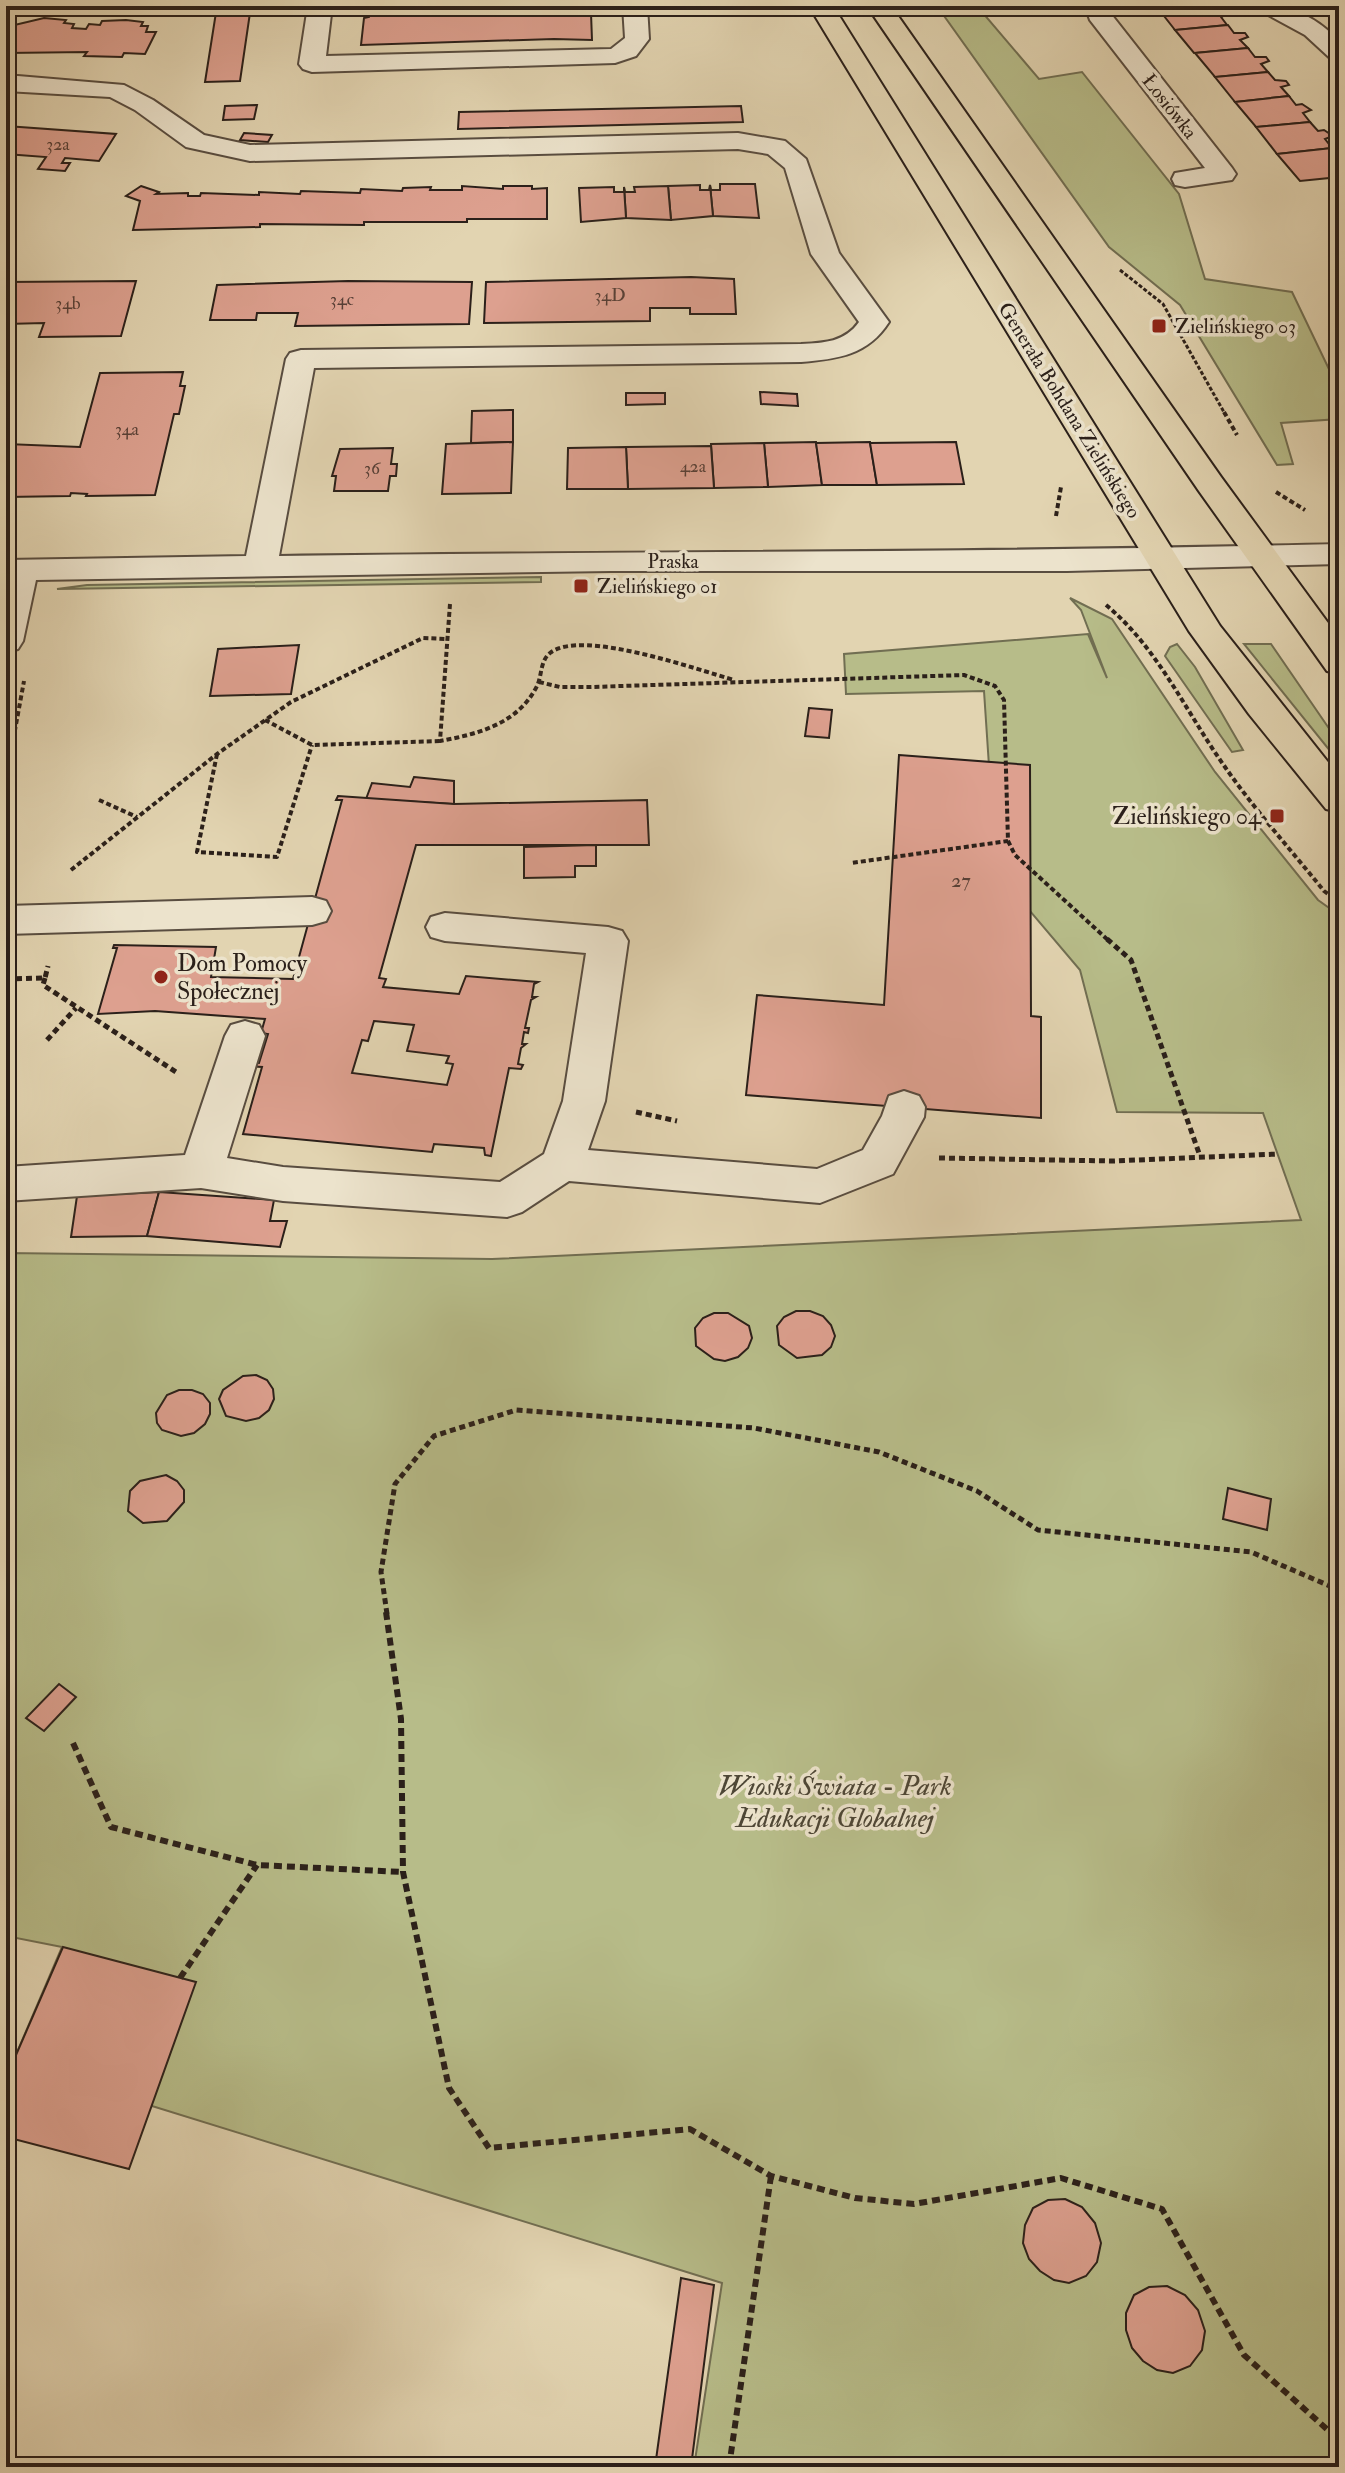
<svg xmlns="http://www.w3.org/2000/svg" width="1345" height="2473" viewBox="0 0 1345 2473" font-family="'IM FELL Double Pica',serif">
<style>
.green{fill:#b7bc89;stroke:#716e52;stroke-width:2}
.building{fill:#dda08f;stroke:#2b201a;stroke-width:2;fill-rule:evenodd}
.lines{fill:none;stroke-linecap:round;stroke-linejoin:round}
.minor-casing{stroke:#594d40;stroke-width:4}
.major-casing{stroke:#2b201a;stroke-width:4}
.path-far3{stroke:#2b201a;stroke-width:3;stroke-dasharray:4 2;stroke-linecap:butt}
.path-far2{stroke:#2b201a;stroke-width:4;stroke-dasharray:5 3;stroke-linecap:butt}
.path-far1{stroke:#2b201a;stroke-width:5;stroke-dasharray:6 4;stroke-linecap:butt}
.path{stroke:#2b201a;stroke-width:6;stroke-dasharray:8 5;stroke-linecap:butt}
.minor{fill:#ece3cc;fill-rule:evenodd}
.major{fill:#e2d4b1;fill-rule:evenodd}
.poi-dot{fill:#8f2418;stroke:#ece3cc;stroke-width:3}
.labels{text-anchor:middle;stroke-width:7;stroke-linejoin:round;paint-order:stroke}
.far-number-label{font-size:18px;fill:#584037}
.far-street-label{font-size:20px;fill:#2b201a;stroke:#ece3cc}
.far-poi-label{font-size:20px;fill:#2b201a;stroke:#ece3cc;text-anchor:start}
.number-label{font-size:20px;fill:#584037}
.poi-label{font-size:24px;fill:#2b201a;stroke:#ece3cc;text-anchor:end}
.near-park-label{font-size:28px;font-style:italic;fill:#4e4736;stroke:#ece3cc}
</style>
<rect width="100%" height="100%" fill="#e2d4b1"/>
<filter id="stains"><feTurbulence type="fractalNoise" baseFrequency=".0025" numOctaves="4"/><feColorMatrix values="0 0 0 0 .2 0 0 0 0 .09 0 0 0 0 .02 0 0 0 .5 -.17"/></filter>
<radialGradient id="worn" r=".72"><stop offset=".6" stop-color="#630" stop-opacity="0"/><stop offset="1" stop-color="#630" stop-opacity=".3"/></radialGradient>
<!-- green -->
<g class="green">
<path d="M937 6H977L1039 79 1082 72 1179 194 1205 279 1292 292 1339 390V419L1281 423 1293 464 1277 465 1180 305 1109 247Z"/>
<path d="M541 577V582L57 589 87 585Z"/>
<path d="M1070 598 1112 619 1215 772 1318 900 1339 915V2467H694L722 2283 152 2106 6 2078 62 1947 6 1936V1253L492 1259 1301 1220 1263 1113 1117 1112 1080 970 996 871 984 691 846 694 844 654 1088 634 1107 678 1081 610Z"/>
<path d="M1177 644 1195 667 1243 750 1232 752 1165 656 1170 647Z"/>
<path d="M1244 644H1271L1339 743V762Z"/>
</g>
<!-- building -->
<g class="building">
<path d="M217 6H251L240 81 205 82Z"/>
<path d="M365 6H451V13L505 12V6H585L586 13H591L592 40 554 39 361 45 364 18 369 17 370 9H365Z"/>
<path d="M1211 6 1215 10 1225 11 1228 14 1221 17 1227 25 1175 30 1157 7Z"/>
<path d="M44 18 66 20 64 23 74 24 72 28 86 29 89 24 100 25 102 21 126 20 143 22 141 26H148L146 32H156L145 54 124 53 122 57 84 56 87 52 6 53V27Z"/>
<path d="M1228 25 1234 33H1245L1248 37 1240 40 1248 48 1194 53 1175 30Z"/>
<path d="M1248 48 1255 57H1266L1269 61 1261 64 1268 72 1215 77 1195 53Z"/>
<path d="M1268 72 1275 80 1286 81 1289 85 1281 87 1289 96 1235 102 1215 77Z"/>
<path d="M1289 96 1296 105 1302 104 1311 110 1303 113 1310 122 1256 127 1235 102Z"/>
<path d="M257 105 254 119 223 120 225 106Z"/>
<path d="M741 106 743 122 458 129 459 112Z"/>
<path d="M1310 122 1318 131 1324 130 1333 136 1325 139 1332 148 1277 154 1256 127Z"/>
<path d="M6 126 116 134 99 161 65 158 62 163H70L65 171 38 169 46 157 6 154Z"/>
<path d="M244 133 272 135 268 142 240 140Z"/>
<path d="M1332 148 1339 156V177L1300 181 1277 154Z"/>
<path d="M720 184H755L759 218 713 216 710 185 711 190H720Z"/>
<path d="M700 185V190H709L710 185 713 216 671 220 668 186Z"/>
<path d="M141 186 159 192 156 194 188 193V196H200L201 193 259 195V192L300 194 301 191 360 193 361 189 402 191 403 188 431 187 430 190H462V186L503 189V186H532V189L547 188V219H467V222H364V225L260 224V227L133 230 140 201 126 196Z"/>
<path d="M668 186 671 220 626 218 624 187 625 192H635L634 187Z"/>
<path d="M614 187V192H624V187L626 218 581 222 579 188Z"/>
<path d="M691 277 734 279 736 314H690V308H650V321L484 323 486 282Z"/>
<path d="M136 281 121 336 39 337 44 323 6 324V282Z"/>
<path d="M348 281 472 282 469 324 295 326 298 313H257L256 320H210L217 285Z"/>
<path d="M183 372 180 386H185L179 414H174L155 495 86 496 87 494 71 493 70 496 6 497 7 444 80 447 100 373Z"/>
<path d="M760 392 797 394 798 406 761 404Z"/>
<path d="M626 393H665V404L626 405Z"/>
<path d="M513 410V442L471 443 472 411Z"/>
<path d="M513 442 511 493 442 494 446 444Z"/>
<path d="M816 442 822 485 768 487 764 443Z"/>
<path d="M870 442 877 485H822L816 443Z"/>
<path d="M956 442 964 484 877 485 870 443Z"/>
<path d="M764 443 768 487 714 488 711 444Z"/>
<path d="M711 446 714 488 628 489 626 447Z"/>
<path d="M626 447 628 489H567L568 448Z"/>
<path d="M393 448 391 464H397L396 476H390L388 491H334L336 476H332L340 449Z"/>
<path d="M299 645 291 694 210 696 218 649Z"/>
<path d="M809 708 832 710 829 738 805 736Z"/>
<path d="M899 755 1030 765 1031 1016 1041 1017V1118L746 1095 757 995 884 1005Z"/>
<path d="M414 777 454 781V804L366 799 372 783 410 787Z"/>
<path d="M338 796 454 804 647 800 649 845H416L379 978 386 979 383 987 459 994 466 976 538 982 534 984 532 997H536L531 1000 525 1028H529L528 1033 524 1032 522 1044H526L521 1048 518 1064 523 1065 521 1069 509 1068 491 1156 485 1155 484 1148 434 1144 432 1152 243 1134 262 1067 243 1066 244 1062 259 1063 268 1034 261 1033 265 1019 155 1011 98 1014 117 948H113L114 945 216 947 211 977 293 979 342 800H336ZM374 1021 414 1025 407 1051 449 1056 446 1063 453 1064 447 1085 352 1073 362 1040 368 1041Z"/>
<path d="M596 845V866H575V877L524 878V847Z"/>
<path d="M159 1192 147 1236 71 1237 77 1196Z"/>
<path d="M159 1192 274 1200 270 1221H287L280 1247 147 1236Z"/>
<path d="M796 1311H810L823 1316 831 1325 835 1336 831 1347 822 1355 797 1358 779 1345 777 1326 784 1317Z"/>
<path d="M714 1313H728L749 1326 752 1338 748 1348 738 1357 725 1361 714 1359 696 1346 695 1328 703 1318Z"/>
<path d="M256 1375 267 1380 273 1389 274 1399 269 1410 259 1418 246 1421 226 1416 219 1399 223 1390 243 1376Z"/>
<path d="M179 1390H192L203 1394 210 1403V1414L205 1424 194 1433 181 1436 162 1430 157 1423 156 1413 167 1395Z"/>
<path d="M166 1475 177 1481 184 1490V1502L167 1521 143 1523 128 1511 130 1491 140 1481Z"/>
<path d="M1228 1488 1271 1499 1267 1530 1223 1519Z"/>
<path d="M59 1684 76 1697 44 1731 26 1718Z"/>
<path d="M63 1947 196 1982 129 2169 6 2137V2078Z"/>
<path d="M1065 2199 1082 2207 1095 2223 1101 2243 1097 2262 1086 2276 1069 2283 1054 2280 1040 2271 1029 2259 1023 2243 1025 2225 1033 2208 1048 2200Z"/>
<path d="M681 2278 714 2285 691 2467H655Z"/>
<path d="M1167 2286 1185 2295 1198 2310 1205 2331 1202 2350 1190 2366 1173 2373 1157 2370 1143 2361 1132 2348 1126 2330V2313L1134 2295 1149 2287Z"/>
</g>
<g class="lines">
<defs>
<g id="minor">
<path d="M308 6H332L326 56 611 49 625 38 623 6H647L649 39 636 56 615 63 312 72 303 69 299 64Z"/>
<path d="M1085 6H1109L1111 14 1232 168 1236 174 1232 180 1185 187 1175 185 1172 179 1175 173 1205 168 1090 20Z"/>
<path d="M1258 6C1294 6 1312 15 1339 40V60L1330 58 1305 35 1261 11Z"/>
<path d="M6 75 124 85 153 100 204 135 250 145 738 133 785 141 806 159 839 253 889 322C868 355 838 359 801 362L314 368 279 556C632 551 986 553 1339 544V564L1067 571H611L36 580 23 641 18 649 6 652V560L246 556 286 359 290 353 301 350 801 344C824 343 845 342 859 322L811 254 785 168 768 154 738 149 250 161 186 147 135 110 110 97 6 91Z"/>
<path d="M312 897 326 901 331 911 326 921 312 925 6 934V906Z"/>
<path d="M445 913 608 927 622 931 628 941 605 1101 588 1150 817 1169 863 1150 882 1116 889 1096 904 1091 919 1096 925 1107 924 1117 893 1174 820 1203 569 1181 522 1212 507 1217 283 1201 201 1188 6 1201V1167L185 1155 225 1036 231 1025 245 1021 259 1025 265 1036 227 1158 283 1167 500 1182 544 1154 563 1101 586 953 445 941 431 937 426 927 431 917Z"/>
</g>
<g id="major">
<path d="M809 6H833L1220 626 1339 776V812L1326 809 1249 714 1189 631Z"/>
<path d="M867 6H891L1221 477 1339 638V674L1327 671 1199 491Z"/>
</g>
</defs>
<!-- minor casing -->
<use href="#minor" class="minor-casing"/>
<!-- major casing -->
<use href="#major" class="major-casing"/>
<!-- path-far3 -->
<g class="path-far3">
<path d="M771 6 777 16"/>
<path d="M1120 270 1163 304 1225 414"/>
</g>
<!-- path-far2 -->
<g class="path-far2">
<path d="M1224 412 1237 435"/>
<path d="M1276 492 1305 510"/>
<path d="M1056 516 1061 487"/>
<path d="M450 604 440 741C478 734 518 724 537 686 542 676 540 661 550 653 581 628 698 670 734 680"/>
<path d="M1106 605C1158 648 1186 712 1225 767 1255 810 1291 850 1324 891L1339 902"/>
<path d="M539 682 560 687H591L964 675 995 686 1004 700 1008 841 851 863"/>
<path d="M265 720 312 745 440 741"/>
<path d="M217 754 197 852 277 857 312 745"/>
<path d="M6 779 24 681"/>
<path d="M99 800 137 817"/>
<path d="M1008 841 1015 855 1109 941"/>
<path d="M71 870 217 754 291 702 423 638 447 639"/>
</g>
<!-- path-far1 -->
<g class="path-far1">
<path d="M1107 939 1131 960 1200 1156"/>
<path d="M45 978 43 985 179 1074"/>
<path d="M6 979 45 978 48 966"/>
<path d="M47 1040 76 1008"/>
<path d="M636 1112 677 1121"/>
<path d="M939 1158 1113 1161 1278 1154"/>
<path d="M387 1614 381 1572 395 1484 434 1436 516 1410 754 1428 879 1452 977 1491 1038 1530 1251 1552 1339 1590"/>
</g>
<!-- path -->
<g class="path">
<path d="M386 1612 401 1719 403 1872 449 2088 489 2148 690 2129 771 2176 855 2198 914 2204 1061 2178 1162 2209 1244 2355 1339 2440"/>
<path d="M73 1743 111 1827 257 1865 403 1872"/>
<path d="M180 1978 257 1865"/>
<path d="M729 2467 771 2176"/>
</g>
<!-- minor -->
<use href="#minor" class="minor"/>
<!-- major -->
<use href="#major" class="major"/>
</g>
<!-- markers -->
<g class="poi-dot">
<rect x="1151" y="318" width="16" height="16" rx="4"/>
<rect x="573" y="578" width="16" height="16" rx="4"/>
<rect x="1269" y="808" width="16" height="16" rx="4"/>
<circle cx="161" cy="977" r="8"/>
</g>
<g class="labels">
<!-- far-number labels -->
<g class="far-number-label">
<text x="58" y="150">32a</text>
<text x="610" y="301">34D</text>
<text x="342" y="305">34c</text>
<text x="68" y="309">34b</text>
<text x="127" y="435">34a</text>
<text x="693" y="472">42a</text>
<text x="372" y="474">36</text>
</g>
<!-- far-street labels -->
<g class="far-street-label">
<text transform="translate(1170 106) rotate(52)" y="7">Łosiówka</text>
<text transform="translate(1070 410) rotate(58)" y="7">Generała Bohdana Zielińskiego</text>
<text x="673" y="568">Praska</text>
</g>
<!-- far-poi labels -->
<g class="far-poi-label">
<text x="1175" y="333">Zielińskiego 03</text>
<text x="597" y="593">Zielińskiego 01</text>
</g>
<!-- number labels -->
<g class="number-label">
<text x="961" y="887">27</text>
</g>
<!-- poi labels -->
<g class="poi-label">
<text x="1261" y="824">Zielińskiego 04</text>
<text x="177" y="971" text-anchor="start">Dom Pomocy<tspan x="177" dy="28">Społecznej</tspan></text>
</g>
<!-- near-park labels -->
<g class="near-park-label">
<text x="835" y="1795">Wioski Świata - Park<tspan x="835" dy="32">Edukacji Globalnej</tspan></text>
</g>
</g>
<!-- margin -->
<rect width="1345" height="2473" fill="none" stroke="#e2d4b1" stroke-width="32"/>
<rect x="8" y="8" width="1329" height="2457" fill="none" stroke="#2b201a" stroke-width="4"/>
<rect x="16" y="16" width="1313" height="2441" fill="none" stroke="#2b201a" stroke-width="2"/>
<rect width="100%" height="100%" filter="url(#stains)"/>
<rect width="100%" height="100%" fill="url(#worn)"/>
</svg>
